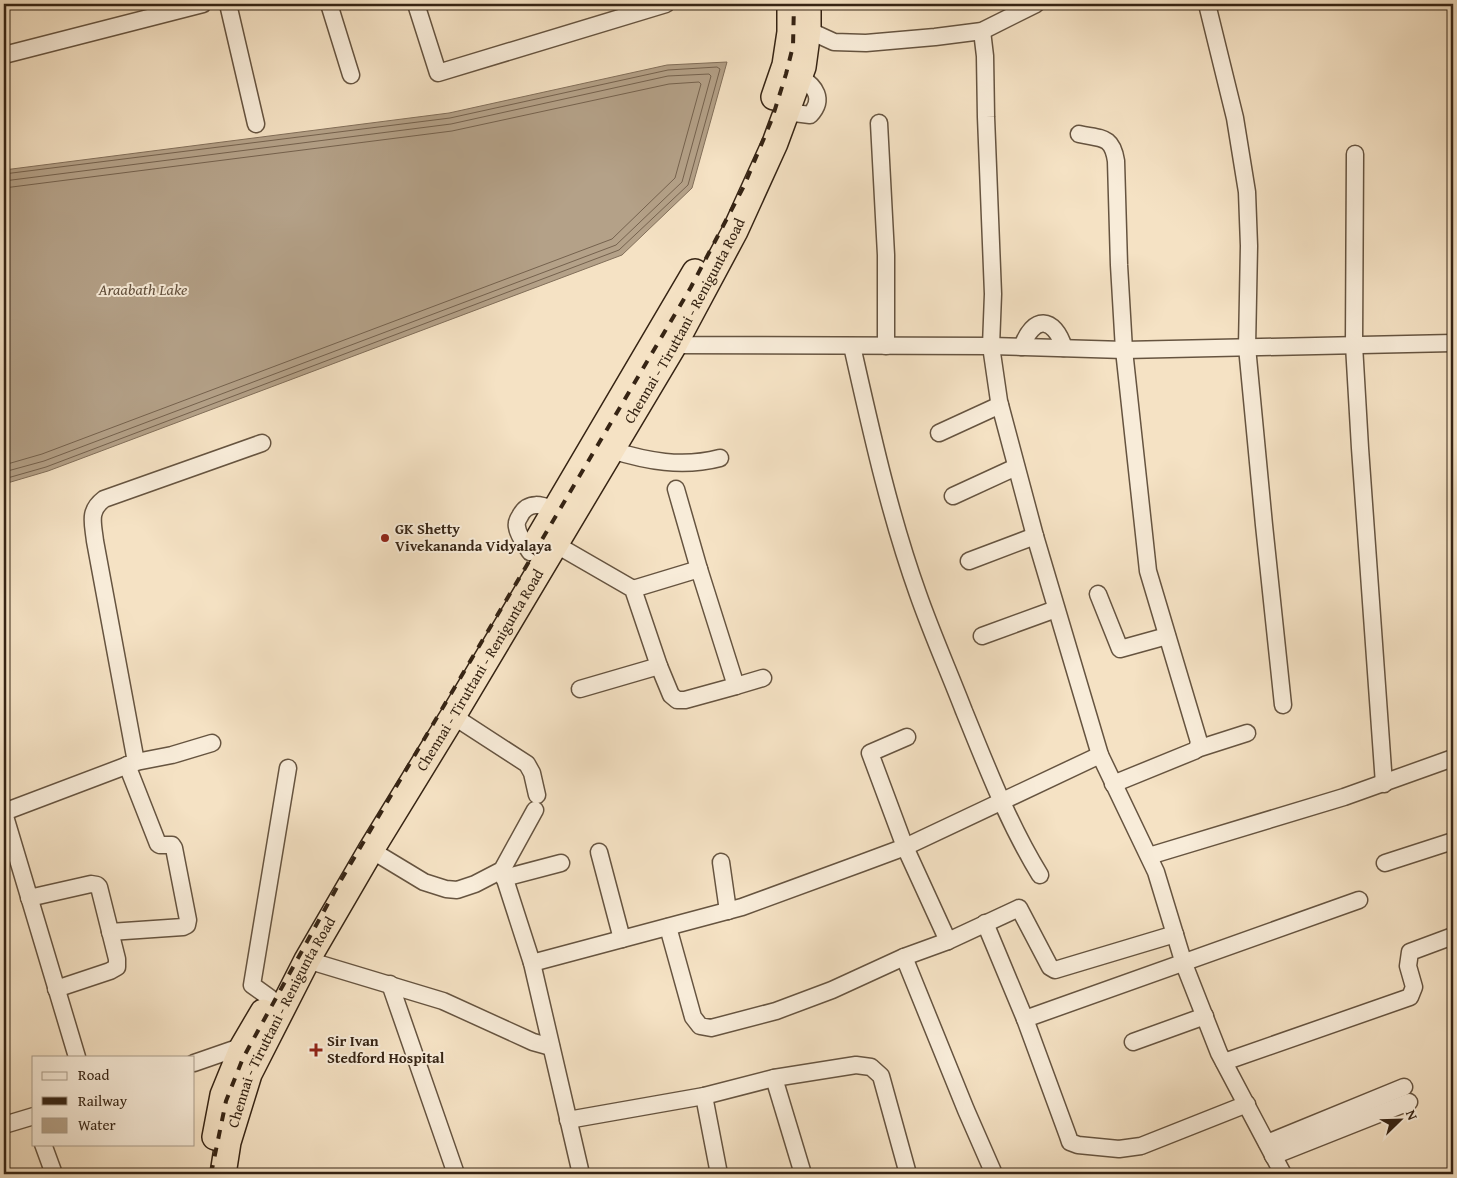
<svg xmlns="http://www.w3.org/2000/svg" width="1457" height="1178" viewBox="0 0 1457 1178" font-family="'Gentium Book Plus',serif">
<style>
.water{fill:#b4a188;stroke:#826f5a}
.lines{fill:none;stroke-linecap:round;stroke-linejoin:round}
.shore{stroke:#75624e;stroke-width:1}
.minor-casing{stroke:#665440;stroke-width:19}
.highway-casing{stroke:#362414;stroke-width:28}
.minor{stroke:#f8ecd9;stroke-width:16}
.highway{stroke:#f5e2c4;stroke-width:25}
.rail{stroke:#362414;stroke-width:4;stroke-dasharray:9 9;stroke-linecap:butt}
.poi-dot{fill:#8f2418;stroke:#f8ecd9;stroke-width:2}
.labels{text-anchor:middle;stroke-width:4;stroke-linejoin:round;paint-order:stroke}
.street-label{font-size:15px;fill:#362414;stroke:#f8ecd9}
.poi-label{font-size:15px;font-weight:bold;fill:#362414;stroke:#f8ecd9;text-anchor:start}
.water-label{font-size:16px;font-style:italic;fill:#62503d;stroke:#f8ecd9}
</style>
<rect width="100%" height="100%" fill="#f5e2c4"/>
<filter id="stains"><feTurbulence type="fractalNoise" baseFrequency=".004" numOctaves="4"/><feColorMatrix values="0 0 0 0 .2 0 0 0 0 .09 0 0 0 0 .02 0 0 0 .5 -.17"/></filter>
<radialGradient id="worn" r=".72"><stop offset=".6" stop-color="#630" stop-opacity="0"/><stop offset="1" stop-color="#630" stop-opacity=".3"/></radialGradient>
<!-- water -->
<path class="water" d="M727 62 692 188 622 255 48 471 4 484V170L449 113 667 65Z"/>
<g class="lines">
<!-- shore -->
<g class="shore">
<path d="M4 174 450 118 668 70 717 67 720 69 688 185 619 250 46 467 4 479"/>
<path d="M4 181 451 124 668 76 709 74 711 76 682 182 616 245 44 461 4 472"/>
<path d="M4 188 452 131 669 84 699 82 701 84 675 178 612 239 42 454 4 465"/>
</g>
<defs>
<g id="minor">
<path d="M228 4 256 124"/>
<path d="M329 4 351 75"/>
<path d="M416 4 438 73 666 4"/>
<path d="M1207 4 1235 118 1247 192 1249 246 1247 347 1264 525 1283 705"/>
<path d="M799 26 834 42 866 43 935 37 982 31 1036 4"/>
<path d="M982 31 985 56 986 117 993 294 991 346 999 401 1035 536 1100 755 1156 872 1184 964 1219 1053 1283 1174"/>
<path d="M4 55 203 4"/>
<path d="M786 112 810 115C825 99 815 86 800 77"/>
<path d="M879 123 886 255V346"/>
<path d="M1079 134C1101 139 1112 135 1116 161L1119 265 1124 350 1148 571 1199 742 1197 749 1194 751 1113 784"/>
<path d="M1355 154 1354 345 1360 448 1384 784"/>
<path d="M667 341 674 345 991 346 1124 350 1453 343"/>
<path d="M852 346C871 430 889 513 918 594 932 634 949 672 964 711 987 767 1008 823 1040 875"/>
<path d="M1022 347C1033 315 1054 316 1064 348"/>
<path d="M939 433 1000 405"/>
<path d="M611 450C647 461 682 468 720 458"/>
<path d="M676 489 699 569"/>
<path d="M953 496 1016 467"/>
<path d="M555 544 633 589 699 569 736 686 685 700H677L671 695 659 666 633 589"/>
<path d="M530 552C526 545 518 536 517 527 516 523 518 519 520 516 528 500 542 505 555 510"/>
<path d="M969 561 1035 536"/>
<path d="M1098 594 1120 649 1167 636"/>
<path d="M982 636 1056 609"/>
<path d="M736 686 763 678"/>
<path d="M580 689 659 666"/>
<path d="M453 716 527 764 532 773 537 795"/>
<path d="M907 737 870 753 905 847 948 941"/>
<path d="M1197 749 1247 733"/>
<path d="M136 762 95 541C93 523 88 511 104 499L262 443"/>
<path d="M4 812 136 762 172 755 212 743"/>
<path d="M4 813 77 1057"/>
<path d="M371 850 424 882 446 889 457 890 475 884 502 870 535 810"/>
<path d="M599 852 622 939"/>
<path d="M1149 856 1344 797 1453 758"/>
<path d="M721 862 728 911"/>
<path d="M1385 863 1453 841"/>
<path d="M502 870 532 963 581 1174"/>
<path d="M504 878 561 863"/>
<path d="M29 898 91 884 97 885 99 887 117 959V967L110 971 56 989"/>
<path d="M985 923 1025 1019 1359 900"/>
<path d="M668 927 693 1017 700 1026 711 1028 776 1011 832 990 904 957 948 941 1019 908 1050 967 1055 970 1175 934"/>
<path d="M110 932 183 927 187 925 188 920 174 848 172 845H160L158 844 127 765"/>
<path d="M904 957 966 1110 994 1174"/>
<path d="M307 960 443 1001 533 1042 551 1047"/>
<path d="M532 963 742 907 862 863 905 847 1100 755"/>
<path d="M390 984 456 1174"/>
<path d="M270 998 252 985 288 768"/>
<path d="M1025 1019 1068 1136 1070 1142 1078 1145 1119 1149 1141 1146 1247 1104"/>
<path d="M1133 1042 1205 1016"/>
<path d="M1224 1062 1410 997 1414 987 1408 966 1410 952 1453 936"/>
<path d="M194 1063 243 1046 248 1048"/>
<path d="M774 1078 803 1174"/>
<path d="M704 1096 719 1174"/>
<path d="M568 1120 704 1096 774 1078 856 1065 871 1067 881 1076 908 1174"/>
<path d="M4 1125 34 1116"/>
<path d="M1267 1143 1404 1087"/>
<path d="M43 1144 54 1174"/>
<path d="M1273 1156 1409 1102"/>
</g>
<g id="highway">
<path d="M774 97 785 65 790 32V4"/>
<path d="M538 539 695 272"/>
<path d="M215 1137 223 1095 243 1046 263 1012"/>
<path id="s1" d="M223 1174 228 1142 249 1074 307 960 371 850 453 716 674 345 735 231 775 143 803 67 808 30V4"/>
</g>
</defs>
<!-- minor casing -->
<use href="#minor" class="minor-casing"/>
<!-- highway casing -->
<use href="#highway" class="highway-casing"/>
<!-- minor -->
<use href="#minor" class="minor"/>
<!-- highway -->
<use href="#highway" class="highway"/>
<!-- rail -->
<path class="rail" d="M211 1174 226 1101 243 1058 341 880 691 287 744 186 772 119 786 74 793 46 794 4"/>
</g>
<!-- markers -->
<g class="poi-dot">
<circle cx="385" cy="538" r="5"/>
<path d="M313.5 1042.5h5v5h5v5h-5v5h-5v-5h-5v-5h5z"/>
</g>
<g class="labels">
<!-- street labels -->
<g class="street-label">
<text dy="5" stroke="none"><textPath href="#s1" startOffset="974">Chennai - Tiruttani - Renigunta Road</textPath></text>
<text dy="5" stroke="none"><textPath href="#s1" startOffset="569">Chennai - Tiruttani - Renigunta Road</textPath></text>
<text dy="5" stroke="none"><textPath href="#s1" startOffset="164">Chennai - Tiruttani - Renigunta Road</textPath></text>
</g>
<!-- poi labels -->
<g class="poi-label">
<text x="395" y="534">GK Shetty<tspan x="395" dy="17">Vivekananda Vidyalaya</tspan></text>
<text x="327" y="1046">Sir Ivan<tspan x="327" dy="17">Stedford Hospital</tspan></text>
</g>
<!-- water labels -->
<g class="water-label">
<text x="143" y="295">Araabath Lake</text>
</g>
</g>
<!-- margin -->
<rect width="1457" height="1178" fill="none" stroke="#f5e2c4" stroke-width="20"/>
<rect x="5" y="5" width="1447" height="1168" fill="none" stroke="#362414" stroke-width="2.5"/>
<rect x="10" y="10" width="1437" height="1158" fill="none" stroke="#362414"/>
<!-- legend -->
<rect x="32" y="1056" width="162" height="90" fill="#f8ecd9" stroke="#aa9c8a"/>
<rect x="42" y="1072" width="25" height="8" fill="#f8ecd9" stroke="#aa9c8a"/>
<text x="78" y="1080" font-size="15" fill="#362414">Road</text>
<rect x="42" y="1097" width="25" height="8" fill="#362414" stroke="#aa9c8a"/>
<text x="78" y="1106" font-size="15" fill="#362414">Railway</text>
<rect x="42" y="1118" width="25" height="15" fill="#b4a188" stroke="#aa9c8a"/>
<text x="78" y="1130" font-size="15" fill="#362414">Water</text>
<!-- north arrow -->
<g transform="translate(1400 1120) rotate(67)" stroke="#f8ecd9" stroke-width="4" paint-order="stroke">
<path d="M0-4L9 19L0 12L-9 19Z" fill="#362414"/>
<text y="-8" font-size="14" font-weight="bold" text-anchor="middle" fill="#362414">N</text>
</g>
<rect width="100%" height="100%" filter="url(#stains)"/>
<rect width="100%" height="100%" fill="url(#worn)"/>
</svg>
